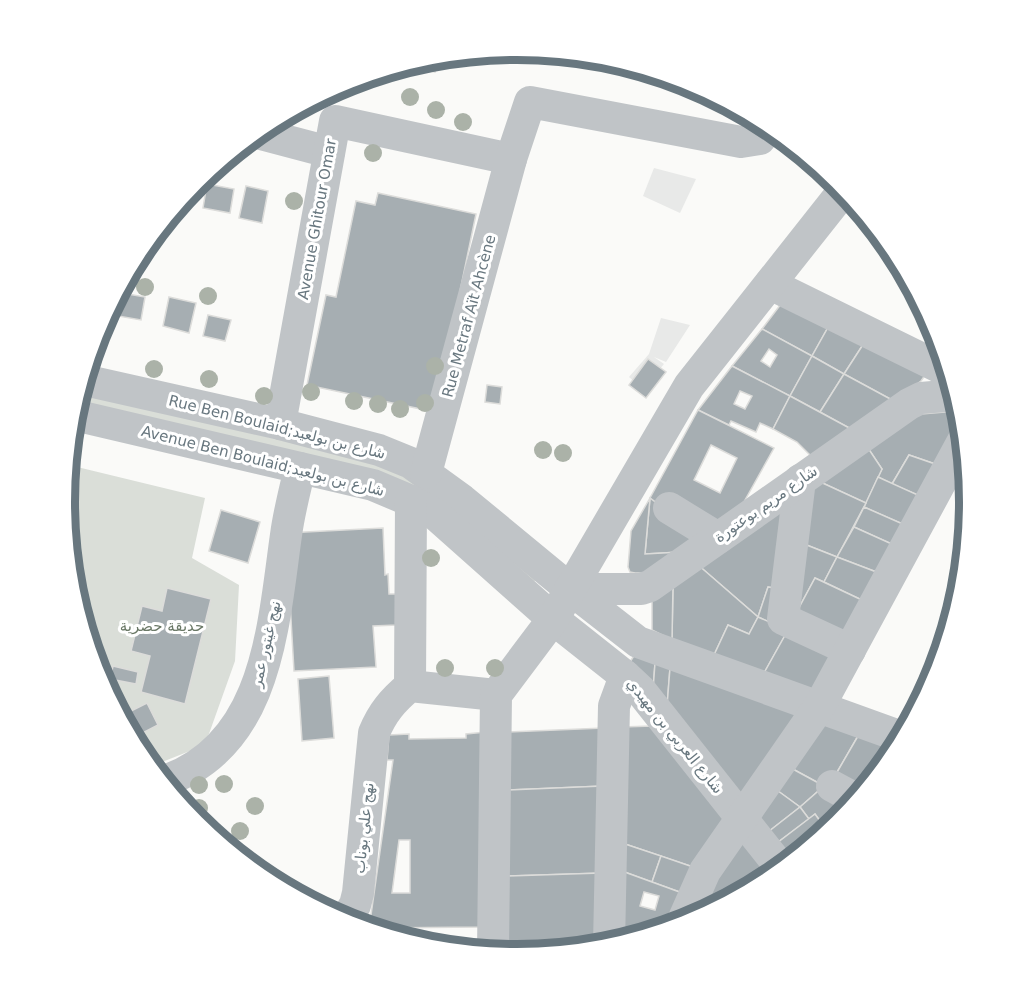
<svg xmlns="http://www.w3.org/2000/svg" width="1035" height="1004" viewBox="0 0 1035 1004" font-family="'DejaVu Sans',Vazirmatn,sans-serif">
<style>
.built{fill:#e8e9e8}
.green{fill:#daded8}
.building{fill:#a6aeb2;stroke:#dcdcda;stroke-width:1.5;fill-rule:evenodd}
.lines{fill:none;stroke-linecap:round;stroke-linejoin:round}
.minor{stroke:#c0c4c7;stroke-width:32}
.tree{fill:#abb2a8}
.labels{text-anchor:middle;stroke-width:6;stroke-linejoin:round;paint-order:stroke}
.street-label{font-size:15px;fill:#68777f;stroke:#fff}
.park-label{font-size:15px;fill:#6a7866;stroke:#fff}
.rim{fill:none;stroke:#68777f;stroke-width:8}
</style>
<rect width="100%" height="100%" fill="#fafaf8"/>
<!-- built -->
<g class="built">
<path d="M654 168 696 179 680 213 643 196Z"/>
<path d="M661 318 690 325 666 362 654 357 664 364 643 389 629 377 649 354Z"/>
</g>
<!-- green -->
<g class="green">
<path d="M80 393 357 458 405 476 537 580 532 582 464 529 77 404Z"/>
<path d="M69 465 205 498 192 558 239 585 235 661 205 745 152 766 141 753 99 675 74 590 65 502Z"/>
</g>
<!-- building -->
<g class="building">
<path d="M438 57 435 72 407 65 430 58Z"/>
<path d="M207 184 234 189 230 213 203 208Z"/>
<path d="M246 186 268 191 262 223 239 218Z"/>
<path d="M378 193 476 214 435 412 307 385 326 295 336 297 356 201 375 205Z"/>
<path d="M122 293 145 297 141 320 118 316Z"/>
<path d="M169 297 196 303 189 333 163 326Z"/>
<path d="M784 300 831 322 812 356 762 329Z"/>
<path d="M208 315 231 320 225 341 203 336Z"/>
<path d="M831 322 866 340 844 374 812 356Z"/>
<path d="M762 329 812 356 790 396 732 366ZM769 349 777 355 770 367 761 361Z"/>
<path d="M866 340 928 371 921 381 894 401 844 374Z"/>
<path d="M812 356 844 374 820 412 790 396Z"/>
<path d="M648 359 666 372 646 398 629 385Z"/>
<path d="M732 366 790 396 773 429 760 423 756 432 731 421 729 425 698 410ZM740 391 752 396 745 409 734 404Z"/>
<path d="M844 374 894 401 853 430 820 412Z"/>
<path d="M487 385 502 387 500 404 485 402Z"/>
<path d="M790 396 853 430 813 458 797 442 773 429Z"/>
<path d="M698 410 774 448 740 509 712 530 663 508 650 498ZM711 445 737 458 720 493 694 480Z"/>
<path d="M957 411 962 422 938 465 909 455 892 484 878 477 882 469 866 445 909 415Z"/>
<path d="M866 445 882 469 866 503 816 480Z"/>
<path d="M909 455 938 465 920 496 892 484Z"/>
<path d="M878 477 920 496 905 525 864 507Z"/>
<path d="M816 480 866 503 837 557 799 542Z"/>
<path d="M650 498 663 508 705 535 681 552 645 554Z"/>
<path d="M650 498 645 554 681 552 651 573H635L630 572 628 567 631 531Z"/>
<path d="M864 507 905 525 894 545 854 527Z"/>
<path d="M221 510 260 522 248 563 209 551Z"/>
<path d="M778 511 790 523 781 589 768 587 758 617 697 564Z"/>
<path d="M854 527 894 545 879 573 837 557Z"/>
<path d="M383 528 385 575 388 574 389 594H396L397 625 373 626 376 667 294 671 286 533Z"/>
<path d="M799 542 837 557 824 582 815 578 794 617Z"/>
<path d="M837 557 879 573 864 601 824 582Z"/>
<path d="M697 564 758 617 749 634 728 625 714 655 672 640 673 585Z"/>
<path d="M815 578 864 601 843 639 794 617Z"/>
<path d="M673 585 672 640 652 630V601Z"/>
<path d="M768 587 781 589 776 625 758 617Z"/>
<path d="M167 588 211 599 185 704 141 692 150 656 131 651 142 606 162 611Z"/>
<path d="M758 617 788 630 764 673 714 655 728 625 749 634Z"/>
<path d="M788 630 836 652 814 690 764 673Z"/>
<path d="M635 654 655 663 653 690 630 662Z"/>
<path d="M655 663 670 668 667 706 653 690Z"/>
<path d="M113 666 138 672 136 684 110 679Z"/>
<path d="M670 668 801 715 742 799 667 706Z"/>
<path d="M329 676 334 738 302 741 298 679Z"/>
<path d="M147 703 158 725 133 738 121 716Z"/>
<path d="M820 722 858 736 836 774 824 786 789 767Z"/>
<path d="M653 726 728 822 696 868 619 842 621 727Z"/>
<path d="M604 728 603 786 506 790 505 732Z"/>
<path d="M486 732 481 927 375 928 370 922 393 760H387L389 735 409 734V739L466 738V734ZM399 840H410V893H392Z"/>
<path d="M858 736 896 750 858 797 836 774Z"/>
<path d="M789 767 824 786 800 807 774 788Z"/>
<path d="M603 786 602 873 505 876 506 790Z"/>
<path d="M824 786 844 798 820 821 815 814 809 819 800 807Z"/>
<path d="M774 788 800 807 768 832 755 815Z"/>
<path d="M844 798 853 802 837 822 827 831 820 821Z"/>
<path d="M800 807 809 819 777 843 768 832Z"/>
<path d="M815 814 825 828 787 856 777 843Z"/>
<path d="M740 837 771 877 697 917Z"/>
<path d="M813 837 816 840 791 860 787 856Z"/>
<path d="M619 842 661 856 652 882 619 870Z"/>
<path d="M661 856 696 868 685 894 652 882Z"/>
<path d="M619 870 685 894 673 925 618 942ZM644 892 659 896 655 910 640 906Z"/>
<path d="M602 873 601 946 504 949 505 876Z"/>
<path d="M264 876 283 882 282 887 266 878Z"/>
</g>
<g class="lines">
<!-- minor -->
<g class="minor">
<path d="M257 133 329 152"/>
<path d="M770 284 949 372"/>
<path d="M84 380 280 424 379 450 411 463 462 500 570 589 638 642 902 737"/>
<path d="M74 415 373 485 411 501 436 515 553 619 625 676 640 690 781 868"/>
<path d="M280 424 335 121 511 159"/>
<path d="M426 473 511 159 530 102 741 142 760 139 769 126"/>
<path d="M800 480 783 619 850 650"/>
<path d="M669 508 718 538"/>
<path d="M570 589H641L650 586 909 404 921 398 956 395"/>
<path d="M410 686 411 501"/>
<path d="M164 781C268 746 273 626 286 535 289 512 295 490 300 468"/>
<path d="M832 786 856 799"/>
<path d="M345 920 355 905 358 893 374 733C382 713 393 700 410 686L496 695"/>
<path d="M682 923 705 871 819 707 964 439"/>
<path d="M609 945 614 706 625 676"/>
<path d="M493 952 496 695 553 619 689 386 844 190"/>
</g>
</g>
<!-- trees -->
<g class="tree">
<circle cx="410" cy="97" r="9"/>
<circle cx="436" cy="110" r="9"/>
<circle cx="463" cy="122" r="9"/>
<circle cx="373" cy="153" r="9"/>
<circle cx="294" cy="201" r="9"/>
<circle cx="145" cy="287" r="9"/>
<circle cx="208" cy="296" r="9"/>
<circle cx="435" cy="366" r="9"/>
<circle cx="154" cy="369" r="9"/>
<circle cx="209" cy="379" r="9"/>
<circle cx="311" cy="392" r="9"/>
<circle cx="264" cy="396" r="9"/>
<circle cx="354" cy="401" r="9"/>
<circle cx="425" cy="403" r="9"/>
<circle cx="378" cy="404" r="9"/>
<circle cx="400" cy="409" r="9"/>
<circle cx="543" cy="450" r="9"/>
<circle cx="563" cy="453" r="9"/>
<circle cx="431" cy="558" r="9"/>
<circle cx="445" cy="668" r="9"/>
<circle cx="495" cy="668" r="9"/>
<circle cx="224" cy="784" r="9"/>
<circle cx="199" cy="785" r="9"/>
<circle cx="255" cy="806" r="9"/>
<circle cx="199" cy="808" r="9"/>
<circle cx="240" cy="831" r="9"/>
</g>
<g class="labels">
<!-- street labels -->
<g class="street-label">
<text transform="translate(317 219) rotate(-80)" y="5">Avenue Ghitour Omar</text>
<text transform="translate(469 316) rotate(-75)" y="5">Rue Metraf Aït Ahcène</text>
<text transform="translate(277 427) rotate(14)" y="5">Rue Ben Boulaid;شارع بن بولعيد</text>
<text transform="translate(263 461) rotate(14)" y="5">Avenue Ben Boulaid;شارع بن بولعيد</text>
<text transform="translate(766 504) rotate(-35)" y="5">شارع مريم بوعتورة</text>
<text transform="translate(266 644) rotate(-77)" y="5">نهج غيتور عمر</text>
<text transform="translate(675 736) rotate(51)" y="5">شارع العربي بن مهيدي</text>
<text transform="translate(364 828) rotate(-84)" y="5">نهج علي بوناب</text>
</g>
<!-- park labels -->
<g class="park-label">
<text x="162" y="631">حديقة حضرية</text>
</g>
</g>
<!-- crop -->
<path d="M0 0H1035V1004H0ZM75 502a442 442 0 1 1 884 0a442 442 0 1 1-884 0Z" fill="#fff" fill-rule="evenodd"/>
<path class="rim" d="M75 502a442 442 0 1 1 884 0a442 442 0 1 1-884 0Z"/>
</svg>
